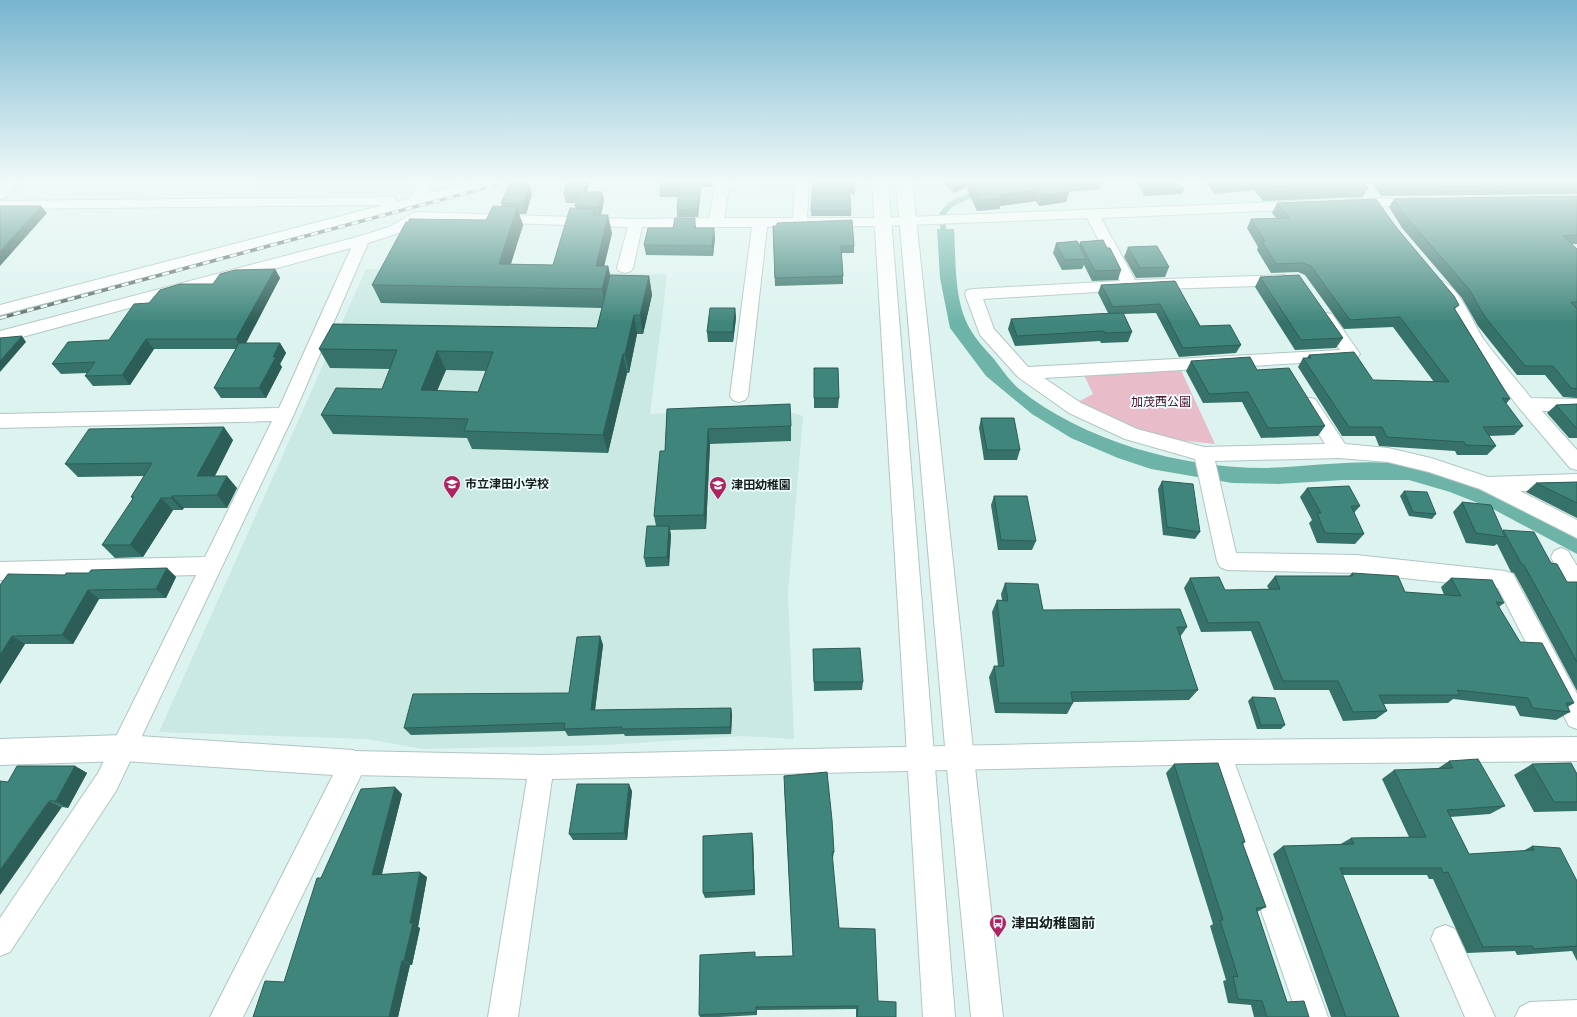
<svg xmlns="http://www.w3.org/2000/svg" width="1577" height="1017" viewBox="0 0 1577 1017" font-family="Arial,'Noto Sans JP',sans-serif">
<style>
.built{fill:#cae9e3}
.green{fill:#e9bcca}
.water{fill:#6db3a7}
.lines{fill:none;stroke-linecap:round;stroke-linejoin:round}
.stream{stroke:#6db3a7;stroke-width:5.5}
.minor-casing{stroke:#b0c6c2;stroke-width:2}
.tertiary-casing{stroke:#b0c6c2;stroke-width:2}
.minor{fill:#fff;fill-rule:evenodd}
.tertiary{fill:#fff;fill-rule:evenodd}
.rail-casing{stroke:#657270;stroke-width:3.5}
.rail{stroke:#edfffc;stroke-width:2.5;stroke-dasharray:7;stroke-linecap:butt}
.wall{fill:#36726a;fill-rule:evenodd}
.shaded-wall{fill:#2c5d56}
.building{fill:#3f857b;stroke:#2c5d56;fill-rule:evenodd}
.labels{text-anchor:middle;stroke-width:3.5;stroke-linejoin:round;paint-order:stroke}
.park-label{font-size:12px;fill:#500c2b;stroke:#edfffc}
.poi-label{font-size:12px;font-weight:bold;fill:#171f1e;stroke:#edfffc;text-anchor:start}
.near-poi-label{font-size:14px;font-weight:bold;fill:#171f1e;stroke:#edfffc;text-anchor:start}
</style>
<rect width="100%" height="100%" fill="#ddf3ef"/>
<!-- built -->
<path class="built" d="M366 269 665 274 667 277 650 414 775 408 803 416 788 593 794 739 743 736 607 745 424 749 367 739 159 732Z"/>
<!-- green -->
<path class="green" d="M1181 370 1215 444 1178 440 1142 430 1076 403 1093 394 1084 375Z"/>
<!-- water -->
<path class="water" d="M937 229H954C956 258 954 294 966 321 972 335 983 347 993 358 1001 368 1009 380 1018 388 1082 441 1182 468 1264 468 1311 467 1370 457 1415 466 1469 478 1529 511 1577 539V554L1493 509 1450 492 1409 480H1343L1278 484 1232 483 1151 469 1118 458 1071 438 1032 414 986 376 950 328 940 278Z"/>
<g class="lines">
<!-- stream -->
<path class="stream" d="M944 238 942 214 950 205 978 191"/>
<defs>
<g id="minor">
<path d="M6 181H21L5 198 0 199V187Z"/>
<path d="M477 181H501L499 184 0 315V305L383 205 0 209V201L390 197 395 198 396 202Z"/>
<path d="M716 181H730L724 218H793L795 181H809L807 218H883L1303 201 1308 202 1310 205 1308 208 1303 209 1101 218 1135 280 1284 275 1290 277 1292 280 1290 283 1284 285 1130 290 983 299 994 329 1028 367 1340 350 1318 318 1320 314 1326 313 1332 314 1360 354 1357 358 1351 360 1344 356 1342 359 1336 361 1044 378 1081 403 1137 429 1204 447 1325 444 1300 404 1303 399 1309 398 1315 399 1345 444 1388 448 1431 458 1488 477 1577 474V490L1520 491 1577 520V538L1480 489 1429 472 1388 462 1339 458 1215 461 1236 553 1356 555 1505 571 1513 574 1577 694V729L1569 726 1498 588 1356 573 1227 570 1220 567 1217 561 1195 459 1125 439 1069 413 1018 377 980 335 965 294 967 290 973 289 1120 281 1087 218 883 226 767 227 748 396 745 400 739 402 733 400 730 396 752 227H642L633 268 631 271 625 273 619 271 617 268 628 227 421 220 399 233 368 243 294 414 116 791 10 952 0 956V918L98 773 196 575 0 580V562L205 557 272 421 0 428V414L279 408 351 248 0 343V331L357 237 389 227 413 213 418 212 636 219 709 218Z"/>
<path d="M1419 198 1424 199 1426 202 1424 205 1351 207 1346 206 1344 203 1346 200 1351 199Z"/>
<path d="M1441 281C1460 286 1473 324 1484 340 1499 360 1515 378 1531 398L1577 399V411H1542L1577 450V470L1570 468 1520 409 1471 346 1448 305 1433 286 1435 282Z"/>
<path d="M1561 548 1568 551 1577 566V595L1569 592 1551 557 1554 551Z"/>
<path d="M1577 737V761L1235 764 1328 1017H1298L1210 764 552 779 518 1017H488L527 779 353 775 344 771 341 763 344 755 353 751 541 755 1218 740Z"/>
<path d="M1445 925 1455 929 1495 1017H1465L1431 939 1435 929Z"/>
<path d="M1577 1000V1017H1515L1520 1007 1530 1002Z"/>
</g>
<g id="tertiary">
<path d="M418 181H434L422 205 416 207 410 205 408 202Z"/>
<path d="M872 181H888L955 1017H923Z"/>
<path d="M896 181H912L974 758 1003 1017H971L946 758Z"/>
<path d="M124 735 353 750 363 754 367 763 243 1017H210L333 775 124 761 0 765V739Z"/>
</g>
</defs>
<!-- minor casing -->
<use href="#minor" class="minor-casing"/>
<!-- tertiary casing -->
<use href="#tertiary" class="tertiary-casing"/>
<!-- minor -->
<use href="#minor" class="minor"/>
<!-- tertiary -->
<use href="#tertiary" class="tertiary"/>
<defs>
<path id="rail" d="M0 318 511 181"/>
</defs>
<!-- rail casing -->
<use href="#rail" class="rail-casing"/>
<!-- rail -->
<use href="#rail" class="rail"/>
</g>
<!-- wall -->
<g class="wall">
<path d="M567 181H589L587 192H602L604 201 601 215 612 233 604 266H608L610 275 649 276 652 295 643 334H637L629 373H627L608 453 472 449 467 438 333 434 321 415 382 389 390 369 330 368 319 349 597 328 602 308 381 303 372 285 486 220 502 206 501 203 529 184 532 194 526 214H519L523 225 511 264 553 265 576 209 575 206 576 203H566L564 194ZM446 370 486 371 478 392 437 391Z"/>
<path d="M662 181H712L711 187H701L698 217H677V210L678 197H660L659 189Z"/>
<path d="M813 181 855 190 854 195 850 194 851 211V216H811Z"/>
<path d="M941 181H1101L1099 189 1069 192 1066 202 1039 206 1036 201 1000 206V209L977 211 966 187 954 193Z"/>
<path d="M1134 181H1174L1184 189 1182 194 1144 196 1138 185Z"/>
<path d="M1205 181H1363L1368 188 1363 197 1263 201 1254 190 1215 194Z"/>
<path d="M1370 181H1577V194L1381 196Z"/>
<path d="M1577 196V244H1572L1577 249V398L1563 397 1545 375H1517L1478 326 1462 298 1402 228 1389 207 1394 199Z"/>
<path d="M1277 203 1396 227 1459 305 1455 309 1510 399 1506 404 1523 426 1514 435 1489 436 1496 446 1487 455H1457L1455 451 1379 446 1375 436H1342L1298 367 1303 358H1307L1309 355 1373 380 1434 382 1393 327 1344 329 1305 275 1298 272 1271 273 1257 250 1258 247 1247 228 1251 219H1277L1272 213Z"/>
<path d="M773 226 854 246V253H841L843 276V284L775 286Z"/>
<path d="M673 228H714L715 238 713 256 646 255 644 245Z"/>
<path d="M1080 242 1107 248 1121 270 1118 280 1092 281 1084 265 1082 269 1062 270 1053 253 1056 243 1079 246Z"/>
<path d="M1128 247 1169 267 1165 277 1136 278 1124 257Z"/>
<path d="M275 269 280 278 245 343H280L286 353 280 364 282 367 266 398H221L214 388 236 349H154L130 385 93 386 85 376 87 373 61 374 52 364 109 340 149 303 213 284Z"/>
<path d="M1260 277 1343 338 1336 348 1295 350 1255 287Z"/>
<path d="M1175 281 1200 326 1241 345 1236 353 1179 357 1156 313 1124 314 1132 332 1128 342 1101 343 1100 341 1015 346 1008 329 1011 319 1108 313 1098 293 1101 285Z"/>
<path d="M735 308 736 318 733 342H708L707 332Z"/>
<path d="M1191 361 1257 370 1325 426 1318 436 1261 438 1242 402 1203 403 1186 371Z"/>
<path d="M814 368 839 398 838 408H814Z"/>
<path d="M1577 404V438H1569L1547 413 1556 405Z"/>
<path d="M667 409 791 426V441L710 444 706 529 670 530 671 535 669 566 646 567 644 558 656 526 654 516 665 451Z"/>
<path d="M981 418 1020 450 1017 460H984L979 428Z"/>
<path d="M233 440 215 476 237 488 227 508H184L182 510H173L143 557 115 558 102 545 133 500 131 497 144 476 78 477 65 464Z"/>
<path d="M1162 481 1200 532 1195 539 1163 535 1158 489Z"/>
<path d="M1577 482V518L1526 492 1536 483Z"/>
<path d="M1307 488 1360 506 1354 513 1364 534 1355 544 1317 543 1309 523 1312 520 1300 497Z"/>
<path d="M1404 491 1436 514 1432 519 1409 516 1400 496Z"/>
<path d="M994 496 1036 541 1032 550H998L991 505Z"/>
<path d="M1462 502 1502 531 1503 530 1551 563 1567 582H1577V691L1525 593 1514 573 1511 572 1497 544 1494 546 1466 543 1453 512Z"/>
<path d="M167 568 176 577 166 598 99 599 73 644H25L0 684V585L65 575 89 573Z"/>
<path d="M1352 573 1405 592 1444 595 1441 587 1451 578 1504 603 1499 607 1520 642 1574 703 1568 707 1570 712 1556 720 1520 716 1515 706 1453 699 1448 703 1384 704 1387 711 1376 719 1343 721 1329 690H1274L1251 631 1201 632 1184 588 1190 578 1225 590 1269 589 1267 586 1275 576H1349Z"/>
<path d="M1005 583 1043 610 1187 627 1180 637 1198 690 1189 700 1073 702V703L1067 714 995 713 989 677 994 666H998L992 612 997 600H1002L1001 594Z"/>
<path d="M600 636 603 645 595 710 731 708 732 715 731 734 625 736 624 734 568 736 565 731 411 735 404 728 569 693Z"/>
<path d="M813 649 863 682 862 690 814 691 813 657Z"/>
<path d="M1252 697 1285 725 1281 729H1257L1248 701Z"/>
<path d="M1449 761 1505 806 1490 814 1450 817 1469 854 1523 851 1532 846 1577 881V961L1572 951 1517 955 1515 951 1467 953 1433 879H1429L1427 875H1342L1399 1017H1331L1273 854 1283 846 1339 845 1351 838 1409 837 1382 779 1394 770 1437 769Z"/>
<path d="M1174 764 1245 842 1243 844 1266 907 1257 912 1287 1002 1309 1017H1254L1251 1005 1228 1003 1223 981 1226 980 1210 926 1213 924 1166 773Z"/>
<path d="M1532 764 1577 774V811L1534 812 1514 775Z"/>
<path d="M75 766 87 773 68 808 62 807 8 782Z"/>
<path d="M784 783 834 852 833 858H832L839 928 878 1001 896 1017H856V1009L757 1010V1015L720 1017H700L699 1015 756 957 793 956Z"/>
<path d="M632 791 627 840H573L569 834Z"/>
<path d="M402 794 382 874 427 877 418 927 420 928 412 965H410L398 1017H253L284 982 321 878Z"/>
<path d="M753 840 755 895 705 898 703 893Z"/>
</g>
<!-- shaded-wall -->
<g class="shaded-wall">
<path d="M585 181H589L585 201 583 192Z"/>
<path d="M701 181V187L698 217 697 209Z"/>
<path d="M958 181H968L966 187 954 193 956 182Z"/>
<path d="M529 184 532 194 526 214 523 204Z"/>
<path d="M1038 190 1036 201 1000 206 1002 198 1000 195Z"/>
<path d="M602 192 604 201 600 216 599 207Z"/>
<path d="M1069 192 1066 202 1039 206 1042 195Z"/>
<path d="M41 206 47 213 0 266V251Z"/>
<path d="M517 207 523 225 505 282 499 264Z"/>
<path d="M608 215 612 233 600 284 596 266Z"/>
<path d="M695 218 696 228H694Z"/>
<path d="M714 228 715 238 713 256 712 246Z"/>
<path d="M608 266 612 284 606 308 602 289Z"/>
<path d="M275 269 280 278 243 349 236 339Z"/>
<path d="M649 276 652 295 643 334 640 315Z"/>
<path d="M735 308 736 318 733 342V332Z"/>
<path d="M634 315 637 334 629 373 625 354Z"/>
<path d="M22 336 26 342 0 372V361Z"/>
<path d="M146 339 154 349 130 385 122 375Z"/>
<path d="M280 343 286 353 280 364 282 367 266 398 259 388 273 357Z"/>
<path d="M437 351 446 370 429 409 421 390Z"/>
<path d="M623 354 627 373 608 453 603 435Z"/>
<path d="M224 427 233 440 208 489 197 476Z"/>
<path d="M708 429 710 444 706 529 704 515Z"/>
<path d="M227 476 237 488 227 508 217 495Z"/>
<path d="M172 496 184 508 182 510 171 498Z"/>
<path d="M161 498 173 510 143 557 130 545Z"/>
<path d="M669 526 671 535 669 566 667 557Z"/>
<path d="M167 568 176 577 166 598 156 589Z"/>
<path d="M88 590 99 599 73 644 62 635Z"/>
<path d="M12 636 25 644 0 684V655Z"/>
<path d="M600 636 603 645 594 718 591 710Z"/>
<path d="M731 708 732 715 731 734 730 727Z"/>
<path d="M75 766 87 773 68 808 56 801Z"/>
<path d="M629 784 632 791 627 840 624 833Z"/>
<path d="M395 787 402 794 380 881 372 875Z"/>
<path d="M49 801 62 807 0 895V870Z"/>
<path d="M752 833 753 840 755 895 754 890Z"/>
<path d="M420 872 427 877 418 927 420 928 412 965 404 961 410 923Z"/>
<path d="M402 961 410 965 398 1017H389Z"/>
</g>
<!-- building -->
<g class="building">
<path d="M567 181H585L583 192H602L599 207 575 206 579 193 564 194Z"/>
<path d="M662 181H701L697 209 677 210 679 190 659 189Z"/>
<path d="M813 181H855V190L849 189 851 211H811Z"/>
<path d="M971 181H1072L1062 182 1069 192 1042 195 1038 190 1000 195 1002 198 979 200Z"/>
<path d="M1140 181H1174L1184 189 1146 191Z"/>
<path d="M1216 181H1258L1219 186Z"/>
<path d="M1258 181H1363L1368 188 1267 192Z"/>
<path d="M1381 181H1577V185L1386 188Z"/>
<path d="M510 184H529L523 204 501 203Z"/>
<path d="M1577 196V235L1563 236 1577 249V302H1571L1577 309V389L1571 388 1553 366H1525L1485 317 1469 289 1408 219 1394 199Z"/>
<path d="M1376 199 1396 227 1454 296 1459 305 1454 308 1510 399 1502 398 1523 426 1483 427 1496 446 1466 445 1464 442 1387 437 1382 427H1349L1303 358H1311L1309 355 1354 352 1373 380 1449 382 1400 317 1350 320 1311 266 1303 263 1276 264 1262 241H1265L1251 219 1290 218 1277 203Z"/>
<path d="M0 206H41L0 251Z"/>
<path d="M493 206 517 207 499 264 553 265 570 208 594 209 593 215H608L596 266H608L602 289 372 285 406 222H409V219L486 220Z"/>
<path d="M675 218H695L694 228H714L712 246 644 245 648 228H673Z"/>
<path d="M852 220 854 246H841L843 276 775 278 773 226H777V223Z"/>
<path d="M1103 240 1107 248H1110L1121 270 1095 271 1080 242Z"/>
<path d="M1077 241 1086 259 1065 260 1056 243Z"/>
<path d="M1157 246 1169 267 1140 268 1128 247Z"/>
<path d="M275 269 236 339H146L122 375 85 376 95 362 52 364 68 342 109 340 134 304 149 303 160 290 180 284H213L220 274 235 270Z"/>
<path d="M610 275 649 276 640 315H634L625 354H623L603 435 464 431 468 419 321 415 336 388 382 389 397 350 319 349 333 324 597 328ZM437 351 493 352 478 392 421 390Z"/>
<path d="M1299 275 1343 338 1301 340 1260 277Z"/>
<path d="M1175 281 1200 326 1230 325 1241 345 1183 348 1160 304 1113 307 1101 285Z"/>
<path d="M710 308H735L733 332H707Z"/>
<path d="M1123 313 1132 332 1105 333 1104 331 1017 336 1011 319 1096 314Z"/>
<path d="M22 336 0 361V338Z"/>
<path d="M239 343H280L273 357H276L259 388H214Z"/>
<path d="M1250 357 1257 370 1289 368 1325 426 1268 428 1248 392 1209 394 1191 361Z"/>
<path d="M814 368H838L839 398H814Z"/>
<path d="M790 404 791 426 708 429 704 515 654 516 660 451H665L667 409Z"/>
<path d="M1577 404V429L1556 405Z"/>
<path d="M981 418H1014L1020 450H987Z"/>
<path d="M224 427 197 476H227L217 495 172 496 171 498H161L130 545H102L134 497H131L152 463 65 464 89 429Z"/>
<path d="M1162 481 1193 484 1200 532 1167 527Z"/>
<path d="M1577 482V503L1536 483Z"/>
<path d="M1349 486 1360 506H1351L1364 534 1325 533 1317 513H1321L1307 488Z"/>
<path d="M1404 491 1427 492 1436 514 1413 512Z"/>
<path d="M994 496H1027L1036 541 1001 540Z"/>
<path d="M1462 502 1491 505 1505 537 1476 533Z"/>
<path d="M647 526H669L667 557 644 558Z"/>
<path d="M1503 530 1534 532 1551 563 1557 564 1567 582H1577V662L1535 585 1524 565 1521 563Z"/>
<path d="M167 568 156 589 88 590 62 635 12 636 0 655V585L8 574 65 575 66 573H89L91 570Z"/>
<path d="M1352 573 1398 576 1405 592 1461 596 1451 578 1492 580 1504 603 1496 602 1520 642 1542 643 1574 703H1566L1570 712 1533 708 1528 698 1457 690 1460 695H1379L1387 711 1353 712 1338 681H1283L1259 622 1208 623 1190 578 1219 577 1225 590 1280 589 1275 576H1353Z"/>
<path d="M1005 583 1038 584 1043 610 1180 609 1187 627H1177L1198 690 1071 692 1073 703H999L994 666H1004L997 600 1008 601Z"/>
<path d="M600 636 591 710 731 708 730 727 622 729V727L564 729 565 723 404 728 413 694 569 693 577 637Z"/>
<path d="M860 648 863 682H814L813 649Z"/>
<path d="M1252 697 1275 698 1285 725H1261Z"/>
<path d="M1478 759 1505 806 1447 810 1469 854 1534 850 1532 846 1560 848 1577 881V946L1534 949 1532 946 1483 947 1448 872 1443 873 1441 868H1340L1399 1017H1346L1283 846 1354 844 1351 838 1426 837 1394 770 1453 768 1449 761Z"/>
<path d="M1218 763 1245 842H1242L1266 907 1256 908 1287 1002 1304 1001 1309 1017H1267L1262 1001 1238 999 1233 976 1238 977 1220 920H1223L1174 764Z"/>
<path d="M1571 763 1577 774V802H1554L1532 764Z"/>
<path d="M17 766H75L56 801H49L0 870V781L8 782Z"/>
<path d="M827 772 832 820 834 852H832L839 928 875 929 878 1001 896 1002V1017H857L858 1006 756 1007V1012L699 1015 700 955 755 952V957L793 956 784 776Z"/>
<path d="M577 784H629L624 833 569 834Z"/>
<path d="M395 787 372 875 420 872 410 923H413L404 961H402L389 1017H253L265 981 284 982 317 878H321L361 789Z"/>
<path d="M752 833 754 890 703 893V836Z"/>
</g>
<!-- sky -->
<linearGradient id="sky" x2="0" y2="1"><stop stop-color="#77b4ce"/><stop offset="0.56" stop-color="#f0faf8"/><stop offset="1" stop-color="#f0faf8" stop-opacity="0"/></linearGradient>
<rect width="1577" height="323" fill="url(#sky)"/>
<!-- icons -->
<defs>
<symbol id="school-pin" viewBox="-11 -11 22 30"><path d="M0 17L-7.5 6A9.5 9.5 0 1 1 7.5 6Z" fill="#ae2362" stroke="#edfffc"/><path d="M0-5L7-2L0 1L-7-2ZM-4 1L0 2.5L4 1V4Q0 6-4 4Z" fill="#fff"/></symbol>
<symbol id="bus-pin" viewBox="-11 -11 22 30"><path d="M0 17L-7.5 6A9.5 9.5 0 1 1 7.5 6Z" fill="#ae2362" stroke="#edfffc"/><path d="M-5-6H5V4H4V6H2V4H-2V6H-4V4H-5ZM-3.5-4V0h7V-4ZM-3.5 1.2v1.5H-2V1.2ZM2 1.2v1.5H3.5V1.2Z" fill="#fff"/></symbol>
</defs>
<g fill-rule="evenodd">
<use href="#school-pin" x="442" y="474" width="20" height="27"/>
<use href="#school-pin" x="708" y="475" width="20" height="27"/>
<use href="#bus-pin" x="988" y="913" width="20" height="27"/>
</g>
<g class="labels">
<!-- park labels -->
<g class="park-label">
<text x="1161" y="406">加茂西公園</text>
</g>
<!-- poi labels -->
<g class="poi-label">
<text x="465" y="488">市立津田小学校</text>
<text x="731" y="489">津田幼稚園</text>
</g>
<!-- near-poi labels -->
<g class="near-poi-label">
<text x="1011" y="928">津田幼稚園前</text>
</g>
</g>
</svg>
